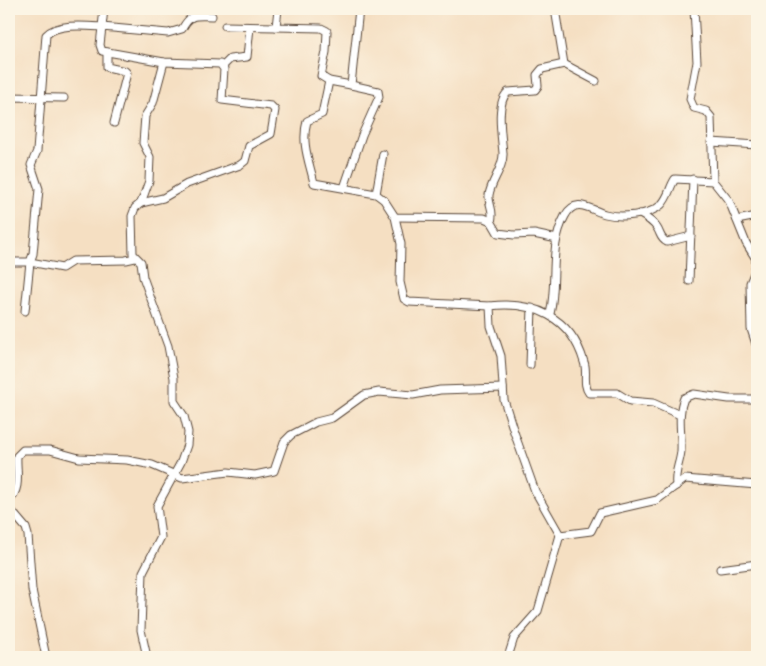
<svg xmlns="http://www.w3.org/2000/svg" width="766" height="666" viewBox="0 0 766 666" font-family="'Patrick Hand',sans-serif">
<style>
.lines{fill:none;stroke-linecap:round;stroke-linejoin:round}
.minor-casing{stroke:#574537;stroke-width:9}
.minor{stroke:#fff;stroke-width:7}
</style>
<rect width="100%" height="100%" fill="#fcf5e5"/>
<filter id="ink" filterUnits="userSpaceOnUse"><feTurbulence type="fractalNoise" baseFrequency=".02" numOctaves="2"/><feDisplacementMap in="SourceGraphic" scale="10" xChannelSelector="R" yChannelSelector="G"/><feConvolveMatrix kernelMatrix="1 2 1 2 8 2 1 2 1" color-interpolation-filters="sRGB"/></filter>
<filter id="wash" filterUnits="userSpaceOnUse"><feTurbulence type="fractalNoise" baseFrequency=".0096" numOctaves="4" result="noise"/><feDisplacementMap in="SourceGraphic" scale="20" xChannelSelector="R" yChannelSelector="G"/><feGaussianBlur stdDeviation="1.12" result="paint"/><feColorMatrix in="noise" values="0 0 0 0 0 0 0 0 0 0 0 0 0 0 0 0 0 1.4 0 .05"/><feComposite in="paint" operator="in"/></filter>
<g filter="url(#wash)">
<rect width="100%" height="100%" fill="#f5dfc2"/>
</g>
<g filter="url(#ink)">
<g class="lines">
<defs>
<g id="minor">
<path d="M278 9 276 27 321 28 327 31 326 52 321 76 329 81 351 85"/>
<path d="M694 9 697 62 690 99 694 108 706 111 711 117 713 181 729 201 746 243 756 259 755 271 750 283 751 329 757 347"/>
<path d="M225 26 276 27"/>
<path d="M107 52V67L125 71 127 73 114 123"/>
<path d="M564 64 596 81"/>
<path d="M223 66 230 59 247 57 250 27"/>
<path d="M329 81 322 114 307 121C301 143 309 161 314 183L376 194 384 200 395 217 484 218 491 221 498 233 514 235 534 234 557 239"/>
<path d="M9 97 64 98"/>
<path d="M711 142 757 145"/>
<path d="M344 188 362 135 379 97 378 91 351 85 359 9"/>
<path d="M376 194 383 154"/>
<path d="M141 203 163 198 187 184 240 165 245 161 249 146 271 134 275 110 271 106 222 100 224 69 220 64 164 62 102 51 100 45 102 27 168 33 182 29C191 13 195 16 212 16"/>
<path d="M640 214C647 218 653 222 657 228 661 234 660 239 667 242L691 236"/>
<path d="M395 217 401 244 400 282 404 299 409 302 490 306"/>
<path d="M737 220 757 216"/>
<path d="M491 221C495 211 488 205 489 195 491 181 504 167 503 153 502 139 495 102 508 92L535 90 538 86 537 75 542 69 564 64 555 9"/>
<path d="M9 262H30L33 254 39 189 31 165 37 151 46 35C57 23 86 26 102 27L104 9"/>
<path d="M689 281 693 179"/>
<path d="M25 311 30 262 62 268 73 261 126 260 135 258"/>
<path d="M550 314C558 282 548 247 565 216 576 196 590 210 605 214 620 218 649 216 661 205 669 197 669 188 675 179L713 181"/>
<path d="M530 365 532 308"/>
<path d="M676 486C674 471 680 464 681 451 682 433 677 415 684 398L694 394 729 399H757"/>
<path d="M9 500C22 489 16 471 17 456L23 450H50L79 458 127 460 152 465 182 478 228 472 255 475 274 471 284 442 291 435 316 422 332 418 364 395 379 392 413 395 440 390 503 388"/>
<path d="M9 508 26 528 28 535 32 590 46 657"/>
<path d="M560 535 591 531 600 513 657 500 685 479 757 485"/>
<path d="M720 569 757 564"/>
<path d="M147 657 141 630 143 572 161 537 157 506 181 462 187 445 188 432 184 416 174 401V378L168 346 143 277 141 262 133 254 132 216 135 208 141 203 149 181 150 157 143 143 145 116 153 103 164 62"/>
<path d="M508 657 514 638 538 611 560 535 535 491 514 432 504 400 501 356 491 326 490 306C534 301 571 317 584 362 588 372 582 384 589 393H617L630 401 653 403 680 415"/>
</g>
</defs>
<!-- minor casing -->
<use href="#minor" class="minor-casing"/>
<!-- minor -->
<use href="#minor" class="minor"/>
</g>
</g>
<!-- margin -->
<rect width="766" height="666" fill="none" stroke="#fcf5e5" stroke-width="30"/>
</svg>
